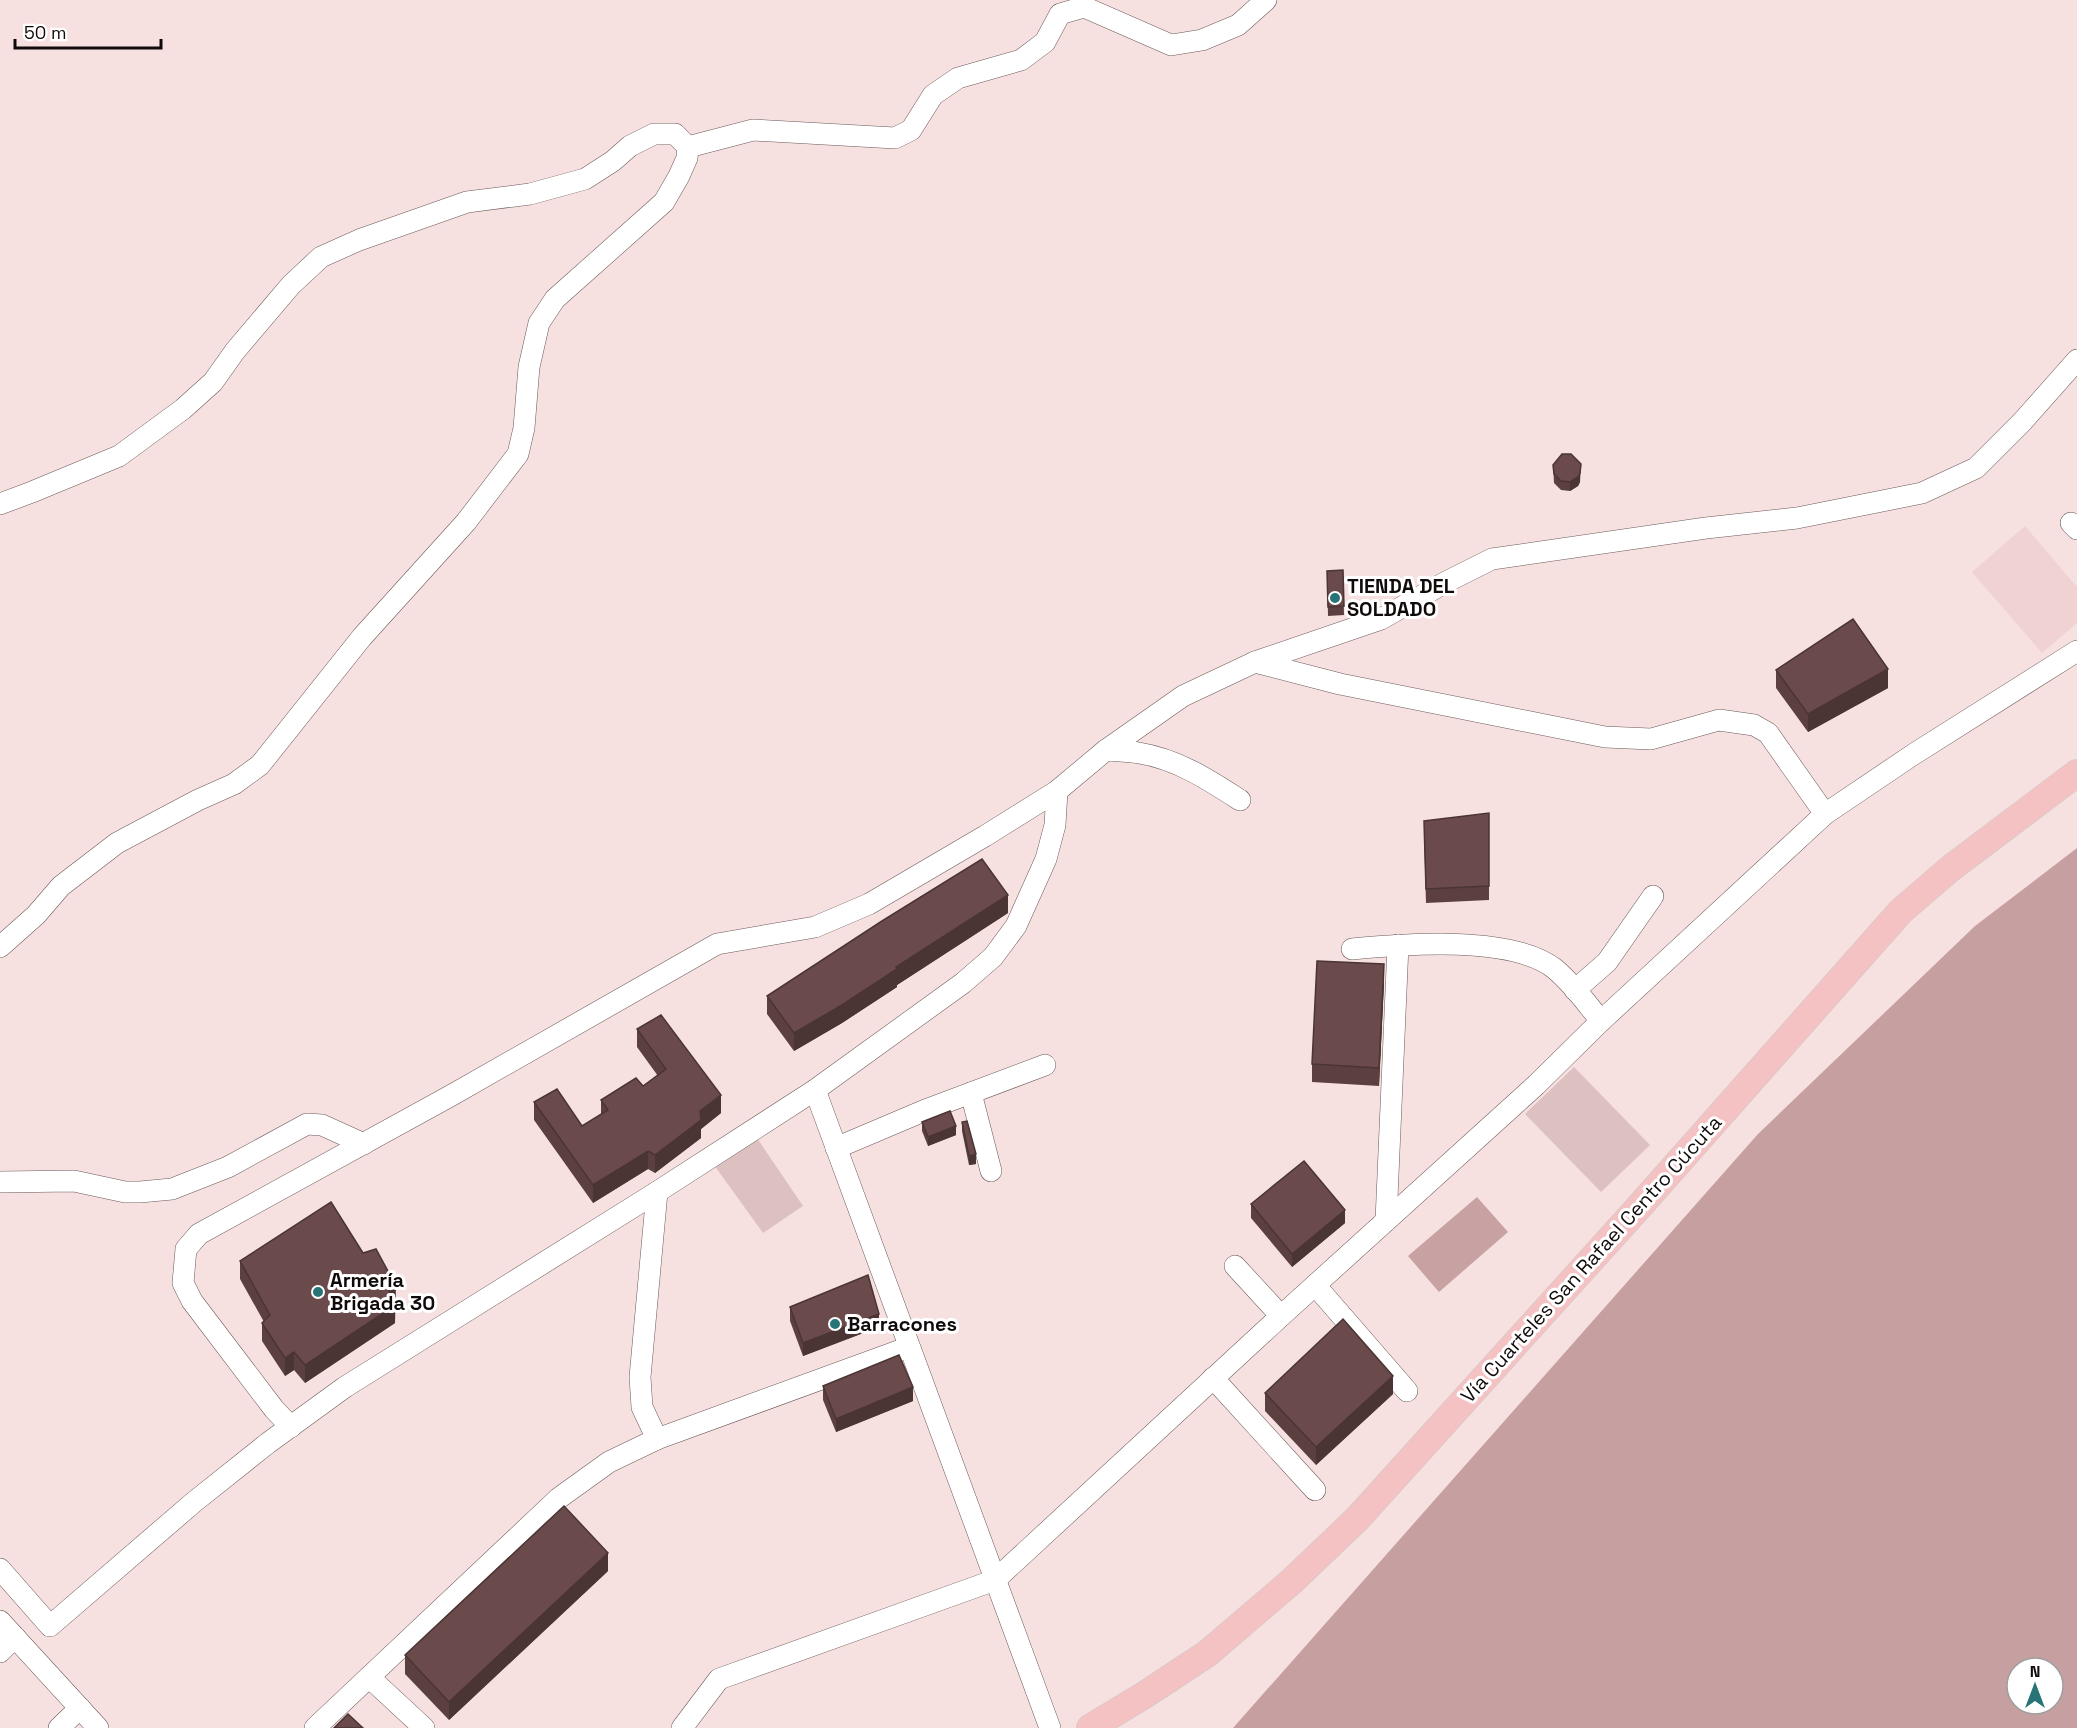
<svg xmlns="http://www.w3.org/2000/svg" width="2077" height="1728" viewBox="0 0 2077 1728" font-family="'Space Grotesk',sans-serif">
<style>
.built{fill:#f1d2d2}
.green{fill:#ddc1c1}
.forest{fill:#c6a0a1;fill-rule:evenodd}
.water{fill:#c8a2a2}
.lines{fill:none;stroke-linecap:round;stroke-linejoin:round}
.minor-casing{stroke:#6c5959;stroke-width:22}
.major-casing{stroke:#cac9c9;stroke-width:28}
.minor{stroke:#fff;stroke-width:21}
.major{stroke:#f5c2c4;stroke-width:27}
.wall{fill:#5c4040}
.shaded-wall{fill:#4b3434}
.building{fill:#6b4a4b;stroke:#4b3434;stroke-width:1.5}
.poi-dot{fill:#287375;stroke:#fff;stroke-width:2}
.labels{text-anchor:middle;stroke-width:6;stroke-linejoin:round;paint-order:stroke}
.poi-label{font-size:20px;font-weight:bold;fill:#100a0a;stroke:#fff;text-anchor:start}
.street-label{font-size:20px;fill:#100a0a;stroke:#fff}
</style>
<rect width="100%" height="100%" fill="#f6e1e0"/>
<!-- built -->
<path class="built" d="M2025 526 2077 587V623L2042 653 1972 572Z"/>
<!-- green -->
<g class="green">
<path d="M1574 1067 1650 1145 1601 1192 1525 1114Z"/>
<path d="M757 1138 803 1206 763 1233 714 1165Z"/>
</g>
<!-- forest -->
<path class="forest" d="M2077 848V1728H1233L1758 1134 1975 926ZM2017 1668H2053V1704H2017Z"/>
<!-- water -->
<path class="water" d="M1477 1197 1508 1232 1439 1292 1408 1256Z"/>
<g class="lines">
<defs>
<g id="minor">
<path d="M688 147 753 130 895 138 911 130 933 95 958 78 1021 60 1045 42 1060 14 1084 7 1171 45 1202 40 1238 25 1266 0"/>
<path d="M0 504 32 492 119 456 183 409 213 382 235 351 291 285 321 257 359 240 467 202 530 194 585 179 613 161 630 146 654 134H675L688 147"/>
<path d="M2071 523 2077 529"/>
<path d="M1255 662 1340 684 1605 737 1651 739 1719 720 1754 725 1768 733 1825 814"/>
<path d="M1106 750C1117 751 1128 751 1139 753 1177 759 1209 780 1240 800"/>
<path d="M0 947 36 915 61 886 117 843 198 800 234 784 260 765 362 637 466 522 518 454 524 428 529 367 539 323 555 299 664 202 679 176 687 158 688 147"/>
<path d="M1352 949C1405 944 1512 935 1555 969 1573 984 1587 1004 1601 1021"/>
<path d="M1575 990 1607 962 1653 896"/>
<path d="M815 1090 1050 1728"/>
<path d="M971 1093 991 1171"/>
<path d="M836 1148 928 1109 1045 1065"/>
<path d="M0 1182 74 1181 125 1192H140L172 1189 228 1167 307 1124 322 1125 364 1144"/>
<path d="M1386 1221 1398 945"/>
<path d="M1235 1266 1281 1316"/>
<path d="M1315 1285 1407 1391"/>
<path d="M1213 1378 1315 1490"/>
<path d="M291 1427 274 1409 192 1301 183 1283 186 1249 199 1234 452 1095 717 944 815 927 869 904 985 836 1057 791 1106 750 1183 696 1255 662 1381 619 1446 582 1492 559 1706 528 1797 518 1922 493 1976 468 2022 422 2077 360"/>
<path d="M657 1439 642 1407 640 1377 657 1192"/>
<path d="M0 1569 50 1626 194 1502 268 1443 345 1387 657 1192 815 1090 963 983 993 957 1016 926 1046 859 1055 825 1057 791"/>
<path d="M0 1621 98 1728"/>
<path d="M0 1652 15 1637"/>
<path d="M369 1677 424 1728"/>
<path d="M59 1728 80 1708"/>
<path d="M315 1728 559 1498 609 1462 657 1439 909 1347"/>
<path d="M682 1728 719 1679 995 1580 1281 1316 1536 1085 1601 1021 1825 814 1914 754 2077 651"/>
</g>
<path id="major" d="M1090 1728 1146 1694 1208 1653 1292 1581 1358 1518 1638 1208 1901 911 1951 868 2077 773"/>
</defs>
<!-- minor casing -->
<use href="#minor" class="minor-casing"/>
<!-- major casing -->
<use href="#major" class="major-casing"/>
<!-- minor -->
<use href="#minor" class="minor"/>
<!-- major -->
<use href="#major" class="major"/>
</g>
<!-- wall -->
<g class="wall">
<path d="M1553 465 1580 482 1578 486 1570 491 1561 490 1554 483Z"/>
<path d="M1343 570 1344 615 1328 616 1327 571Z"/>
<path d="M1776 670 1888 688 1808 732 1776 688Z"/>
<path d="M1489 813V900L1426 903 1424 835Z"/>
<path d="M1008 913 897 985V987L842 1023 794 1051 767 1014V996Z"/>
<path d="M1384 982 1379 1086 1312 1082V1064Z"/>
<path d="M637 1029 721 1113 701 1129V1138L655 1173 648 1169 593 1203 534 1120V1102L582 1126 601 1115V1100L643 1086 658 1076 637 1047Z"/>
<path d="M922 1122 956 1135 928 1146 922 1131Z"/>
<path d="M962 1122 976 1164 969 1165 962 1131Z"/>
<path d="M1251 1204 1345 1223 1292 1267 1251 1218Z"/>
<path d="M363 1253 396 1304 395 1305V1323L305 1383 294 1370 285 1376 262 1341V1323L264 1322 240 1279V1261Z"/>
<path d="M790 1307 879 1327 803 1356 790 1321Z"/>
<path d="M823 1386 913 1401 836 1432 823 1400Z"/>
<path d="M1265 1393 1393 1394 1316 1465 1265 1411Z"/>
<path d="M608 1571 449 1720 405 1674V1655Z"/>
</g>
<!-- shaded-wall -->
<g class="shaded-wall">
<path d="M1581 464 1580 482 1578 486 1570 491V482Z"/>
<path d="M1888 669V688L1808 732V714Z"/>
<path d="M1008 895V913L897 985V987L842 1023 794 1051V1033Z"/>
<path d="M1384 964V982L1379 1086V1068Z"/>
<path d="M721 1095V1113L701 1129V1138L655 1173V1155L700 1111Z"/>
<path d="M956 1126V1135L928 1146V1137Z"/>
<path d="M648 1151V1169L593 1203V1185Z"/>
<path d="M976 1154V1164L969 1165V1156Z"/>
<path d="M1345 1210V1223L1292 1267V1254Z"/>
<path d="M396 1286 395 1323 305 1383V1365Z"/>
<path d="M879 1314V1327L803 1356V1343Z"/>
<path d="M294 1352V1370L285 1376V1358Z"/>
<path d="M1393 1376V1394L1316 1465V1447Z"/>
<path d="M913 1387V1401L836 1432V1419Z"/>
<path d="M608 1553V1571L449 1720V1702Z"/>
</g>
<!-- building -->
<g class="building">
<path d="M1562 454H1571L1581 464 1580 473 1578 477 1570 482 1561 481 1554 474 1553 465Z"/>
<path d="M1343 570 1344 606 1328 607 1327 571Z"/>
<path d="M1853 619 1888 669 1808 714 1776 670Z"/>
<path d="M1489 813V886L1426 889 1424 821Z"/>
<path d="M982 859 1008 895 896 967 897 969 842 1005 794 1033 767 996 882 921Z"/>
<path d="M1317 961 1384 964 1379 1068 1312 1064Z"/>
<path d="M661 1015 721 1095 700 1111 701 1120 655 1155 648 1151 593 1185 534 1102 557 1089 582 1126 608 1110 601 1100 636 1078 643 1086 666 1069 637 1029Z"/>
<path d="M950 1111 956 1126 928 1137 922 1122Z"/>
<path d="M967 1121 976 1154 969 1156 962 1122Z"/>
<path d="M1304 1161 1345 1210 1292 1254 1251 1204Z"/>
<path d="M331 1202 363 1253 376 1249 396 1286 389 1291 395 1305 305 1365 294 1352 285 1358 262 1323 270 1315 240 1261Z"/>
<path d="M868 1275 879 1314 803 1343 790 1307Z"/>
<path d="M1343 1319 1393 1376 1316 1447 1265 1393Z"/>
<path d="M899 1355 913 1387 836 1419 823 1386Z"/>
<path d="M564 1506 608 1553 449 1702 405 1655Z"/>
<path d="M348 1714 363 1728H334Z"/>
</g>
<!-- markers -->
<g class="poi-dot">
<circle cx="1335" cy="598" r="6"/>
<circle cx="318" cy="1292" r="6"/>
<circle cx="835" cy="1324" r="6"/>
</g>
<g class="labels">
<!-- poi labels -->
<g class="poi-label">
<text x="1347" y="593">TIENDA DEL<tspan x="1347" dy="23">SOLDADO</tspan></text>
<text x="330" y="1287">Armería<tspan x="330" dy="23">Brigada 30</tspan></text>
<text x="847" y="1331">Barracones</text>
</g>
<!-- street labels -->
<g class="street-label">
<text transform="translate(1591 1259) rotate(-48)" y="7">Vía Cuarteles San Rafael Centro Cúcuta</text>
</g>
</g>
<!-- north arrow -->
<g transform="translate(2035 1686)"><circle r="28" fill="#ffffff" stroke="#9f9d9d" stroke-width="1.5"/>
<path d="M0-4.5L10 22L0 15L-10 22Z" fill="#287375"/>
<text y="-9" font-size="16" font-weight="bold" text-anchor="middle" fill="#100a0a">N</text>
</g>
<!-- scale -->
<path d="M15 39v9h146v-9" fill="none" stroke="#100a0a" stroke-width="3"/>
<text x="24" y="39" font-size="18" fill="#100a0a" stroke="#ffffff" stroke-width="4.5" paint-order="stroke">50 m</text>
</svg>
